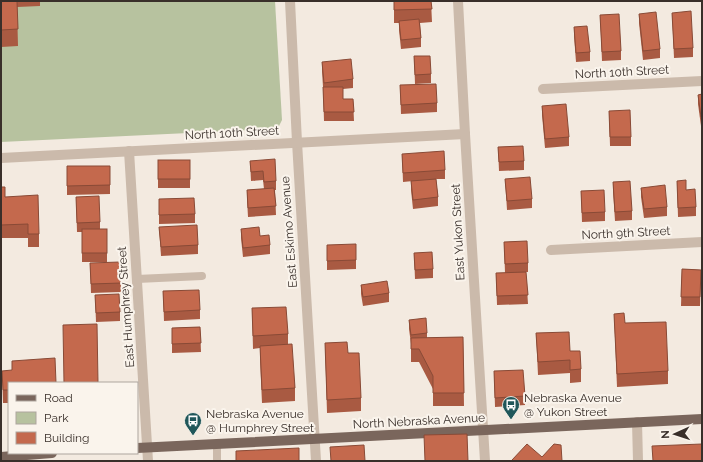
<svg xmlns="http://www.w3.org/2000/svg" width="703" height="462" viewBox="0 0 703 462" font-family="Raleway,sans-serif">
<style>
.green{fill:#b7c29f}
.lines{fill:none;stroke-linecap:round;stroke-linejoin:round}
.service{stroke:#cbbaab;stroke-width:8}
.minor{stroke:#cbbaab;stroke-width:10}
.tertiary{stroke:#cbbaab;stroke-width:10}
.primary{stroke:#7a665c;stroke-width:10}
.wall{fill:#a95a42}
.building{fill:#c4694d;stroke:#894a36}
.labels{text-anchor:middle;stroke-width:4;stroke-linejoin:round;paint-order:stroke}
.street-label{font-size:12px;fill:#392f2a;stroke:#faf4ec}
.poi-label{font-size:12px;fill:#392f2a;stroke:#faf4ec;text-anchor:start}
</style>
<rect width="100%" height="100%" fill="#f3eae0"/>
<!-- green -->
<path class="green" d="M1 1H275L282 120 279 126 273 129 1 142Z"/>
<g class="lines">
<!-- service -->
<g class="service">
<path d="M137 279 202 276"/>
<path d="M217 444V461"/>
</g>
<!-- minor -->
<g class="minor">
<path d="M290 1 297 142 316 461"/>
<path d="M543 89 702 81"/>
<path d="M129 151 148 461"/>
<path d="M1 158 465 134"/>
<path d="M551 250 702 242"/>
<path d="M637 422 638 461"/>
</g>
<!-- tertiary -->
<path class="tertiary" d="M458 1 465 134 485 461"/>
<!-- primary -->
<g class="primary">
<path d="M137 448 702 419"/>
<path d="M1 457 52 453"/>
</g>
</g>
<!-- wall -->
<g class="wall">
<path d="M1 1H40V6L17 7 18 46 1 47Z"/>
<path d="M394 1H431L432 22 420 23 421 38V47L401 49 399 30V23H394Z"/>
<path d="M672 13 693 48V57L674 58Z"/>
<path d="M639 14 660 49V58L643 60 639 23Z"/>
<path d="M600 15 621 51V60L602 61Z"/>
<path d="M574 27 590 52V61L576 62 574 36Z"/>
<path d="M414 56 431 74V83L415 84Z"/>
<path d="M322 62 353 79V88L343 89V99H353L354 121H324L323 87 322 71Z"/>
<path d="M400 85 437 103V112L401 114Z"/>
<path d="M702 94V126H701L698 104V95Z"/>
<path d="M542 106 569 137V146L545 148 542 115Z"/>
<path d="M609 111 631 137V146H610Z"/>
<path d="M498 147 524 161V170L499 171Z"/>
<path d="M402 154 445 170V179H436L438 197V206L413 209 411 190V181H413L403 182Z"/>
<rect x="158" y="160" width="32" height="28"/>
<path d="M250 161 276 181V190H275L276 215 248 217 247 199V190L264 189 263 180 251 181Z"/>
<path d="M67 166H110V194L67 195Z"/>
<path d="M505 179 532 199V208L507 210Z"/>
<path d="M677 181 686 190 696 207V216L678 217Z"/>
<path d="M613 182 632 211V220L615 221 613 191Z"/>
<path d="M1 187 5 197 39 234V247H28V238H1Z"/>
<path d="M641 188 667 207V216L644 218 641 197Z"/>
<path d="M581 191 605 212V221L582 222Z"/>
<path d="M76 197 100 222V229H107V262H82V232H77Z"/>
<path d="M159 199 195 214V223L159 224Z"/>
<path d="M159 227 198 245V254L161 256Z"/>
<path d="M241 229 260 236 270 245V254L243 257 241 238Z"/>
<path d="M504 242 528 263V272H526L528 304 497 305 496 273H505Z"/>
<path d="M327 245 356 260V269L327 270Z"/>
<path d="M414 253 433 269V278L415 279Z"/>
<path d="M90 263 121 283V292L91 293Z"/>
<path d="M682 269 701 270 700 306H681Z"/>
<path d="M361 285 389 293V302L363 306 361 294Z"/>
<path d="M163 291 200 310V319L164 321Z"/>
<path d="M95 295 120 312V321L96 322Z"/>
<path d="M252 308 288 334V344L295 388V401L262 403 260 359V348L253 349Z"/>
<path d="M614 314 625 323 668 371V384L617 387Z"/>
<path d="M409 320 427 333V338L463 337 464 406H433V389L419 362H411V344L409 329Z"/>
<path d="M200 327 201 352 172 353V328Z"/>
<path d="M536 333 570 351 581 369V382L570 383V373L538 375Z"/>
<path d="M325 343 348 353 361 398V411L327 413Z"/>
<path d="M12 361 56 383H9V403H3L2 371H12Z"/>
<path d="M494 371 525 396V405L495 407Z"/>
</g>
<!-- building -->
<g class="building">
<path d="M1 1H17L18 29 1 30Z"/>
<path d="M394 1H431L432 9 394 10Z"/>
<path d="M691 11 693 48 674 49 672 13Z"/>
<path d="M656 12 660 49 643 51 639 14Z"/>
<path d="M619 14 621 51 602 52 600 15Z"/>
<path d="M419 19 421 38 401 40 399 21Z"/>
<path d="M587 26 590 52 576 53 574 27Z"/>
<path d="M414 56H430L431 74 415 75Z"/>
<path d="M351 59 353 79 324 83 322 62Z"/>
<path d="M436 84 437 103 401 105 400 85Z"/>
<path d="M323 87H343V99H353L354 112H324Z"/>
<path d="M702 94V117H701L698 95Z"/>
<path d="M566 104 569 137 545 139 542 106Z"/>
<path d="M630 110 631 137H610L609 111Z"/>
<path d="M523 146 524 161 499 162 498 147Z"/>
<path d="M444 151 445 170 403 173 402 154Z"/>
<path d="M275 159 276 181 264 182 263 171 251 172 250 161Z"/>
<rect x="158" y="160" width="32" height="19"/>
<path d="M67 166H110V185L67 186Z"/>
<path d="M530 177 532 199 507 201 505 179Z"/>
<path d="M436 179 438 197 413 200 411 181Z"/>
<path d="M686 180V190L695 189 696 207 678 208 677 181Z"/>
<path d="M630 181 632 211 615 212 613 182Z"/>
<path d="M665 185 667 207 644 209 641 188Z"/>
<path d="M1 187H5V197L38 195 39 234H28V224L1 225Z"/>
<path d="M274 188 276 206 248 208 247 190Z"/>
<path d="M604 190 605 212 582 213 581 191Z"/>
<path d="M99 196 100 222 77 223 76 197Z"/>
<path d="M194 198 195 214 159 215V199Z"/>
<path d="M197 225 198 245 161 247 159 227Z"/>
<path d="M259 227 260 236 269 235 270 245 243 248 241 229Z"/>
<rect x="82" y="229" width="25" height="24"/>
<path d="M527 241 528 263 505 264 504 242Z"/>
<path d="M356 244V260L327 261V245Z"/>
<path d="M432 252 433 269 415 270 414 253Z"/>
<path d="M120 262 121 283 91 284 90 263Z"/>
<path d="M682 269 701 270 700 297H681Z"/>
<path d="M526 272 528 295 497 296 496 273Z"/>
<path d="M387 281 389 293 363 297 361 285Z"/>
<path d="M199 290 200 310 164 312 163 291Z"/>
<path d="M119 294 120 312 96 313 95 295Z"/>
<path d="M286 307 288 334 253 336 252 308Z"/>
<path d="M624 313 625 323 666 322 668 371 617 374 614 314Z"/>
<path d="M426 318 427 333 411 335 409 320Z"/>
<path d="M97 324 98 383H64L63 325Z"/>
<path d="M200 327 201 343 172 344V328Z"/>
<path d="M569 332 570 351H580L581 369 570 370V360L538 362 536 333Z"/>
<path d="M463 337 464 393H433V376L419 349H411V338Z"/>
<path d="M347 342 348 353H359L361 398 327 400 325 343Z"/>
<path d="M292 344 295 388 262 390 260 346Z"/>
<path d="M55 358 56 383H9V390H3L2 371 12 370V361Z"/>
<path d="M523 370 525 396 495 398 494 371Z"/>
<path d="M467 434 468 461H425L424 435Z"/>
<path d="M527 444 542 457 554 444 561 445 562 461H513L512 460Z"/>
<path d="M702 444V461H653L652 446Z"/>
<path d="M364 445 365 461H331L330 447Z"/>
<path d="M299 448V461H236V451Z"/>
</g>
<!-- icons -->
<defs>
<symbol id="bus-pin" viewBox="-11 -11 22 30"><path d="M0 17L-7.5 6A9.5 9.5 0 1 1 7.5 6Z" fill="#20575a" stroke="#faf4ec"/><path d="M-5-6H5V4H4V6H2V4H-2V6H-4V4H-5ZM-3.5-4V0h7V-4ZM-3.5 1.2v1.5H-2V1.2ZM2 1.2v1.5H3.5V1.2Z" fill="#fff"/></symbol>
</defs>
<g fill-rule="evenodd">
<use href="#bus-pin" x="501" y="395" width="20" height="27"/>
<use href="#bus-pin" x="183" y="411" width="20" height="27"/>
</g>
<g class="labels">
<!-- street labels -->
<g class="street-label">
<text transform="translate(622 72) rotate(-3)" y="4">North 10th Street</text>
<text transform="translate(232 133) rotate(-3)" y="4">North 10th Street</text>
<text transform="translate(289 232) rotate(-94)" y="4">East Eskimo Avenue</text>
<text transform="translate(458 232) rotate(-93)" y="4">East Yukon Street</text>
<text transform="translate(626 233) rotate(-3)" y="4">North 9th Street</text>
<text transform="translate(126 307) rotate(-94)" y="4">East Humphrey Street</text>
<text transform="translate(419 421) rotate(-3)" y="4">North Nebraska Avenue</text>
</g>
<!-- poi labels -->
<g class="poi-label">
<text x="524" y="402">Nebraska Avenue<tspan x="524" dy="14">@ Yukon Street</tspan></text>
<text x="206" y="418">Nebraska Avenue<tspan x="206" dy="14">@ Humphrey Street</tspan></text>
</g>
</g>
<!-- border -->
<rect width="703" height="462" fill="none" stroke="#392f2a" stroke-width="4"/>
<!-- legend -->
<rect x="8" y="382" width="130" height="72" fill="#faf4ec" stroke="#ada59e"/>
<rect x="16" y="395" width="20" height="6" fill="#7a665c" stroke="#ada59e"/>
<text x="44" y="402" font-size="12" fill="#392f2a">Road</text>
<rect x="16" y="412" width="20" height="12" fill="#b7c29f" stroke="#ada59e"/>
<text x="44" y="422" font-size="12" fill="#392f2a">Park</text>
<rect x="16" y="432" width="20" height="12" fill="#c4694d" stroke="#ada59e"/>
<text x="44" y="442" font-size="12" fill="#392f2a">Building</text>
<!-- north arrow -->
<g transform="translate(675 434) rotate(267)" stroke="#faf4ec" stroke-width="3" paint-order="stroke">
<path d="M0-3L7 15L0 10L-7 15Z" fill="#392f2a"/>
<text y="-6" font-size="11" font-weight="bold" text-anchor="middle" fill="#392f2a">N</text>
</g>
</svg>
